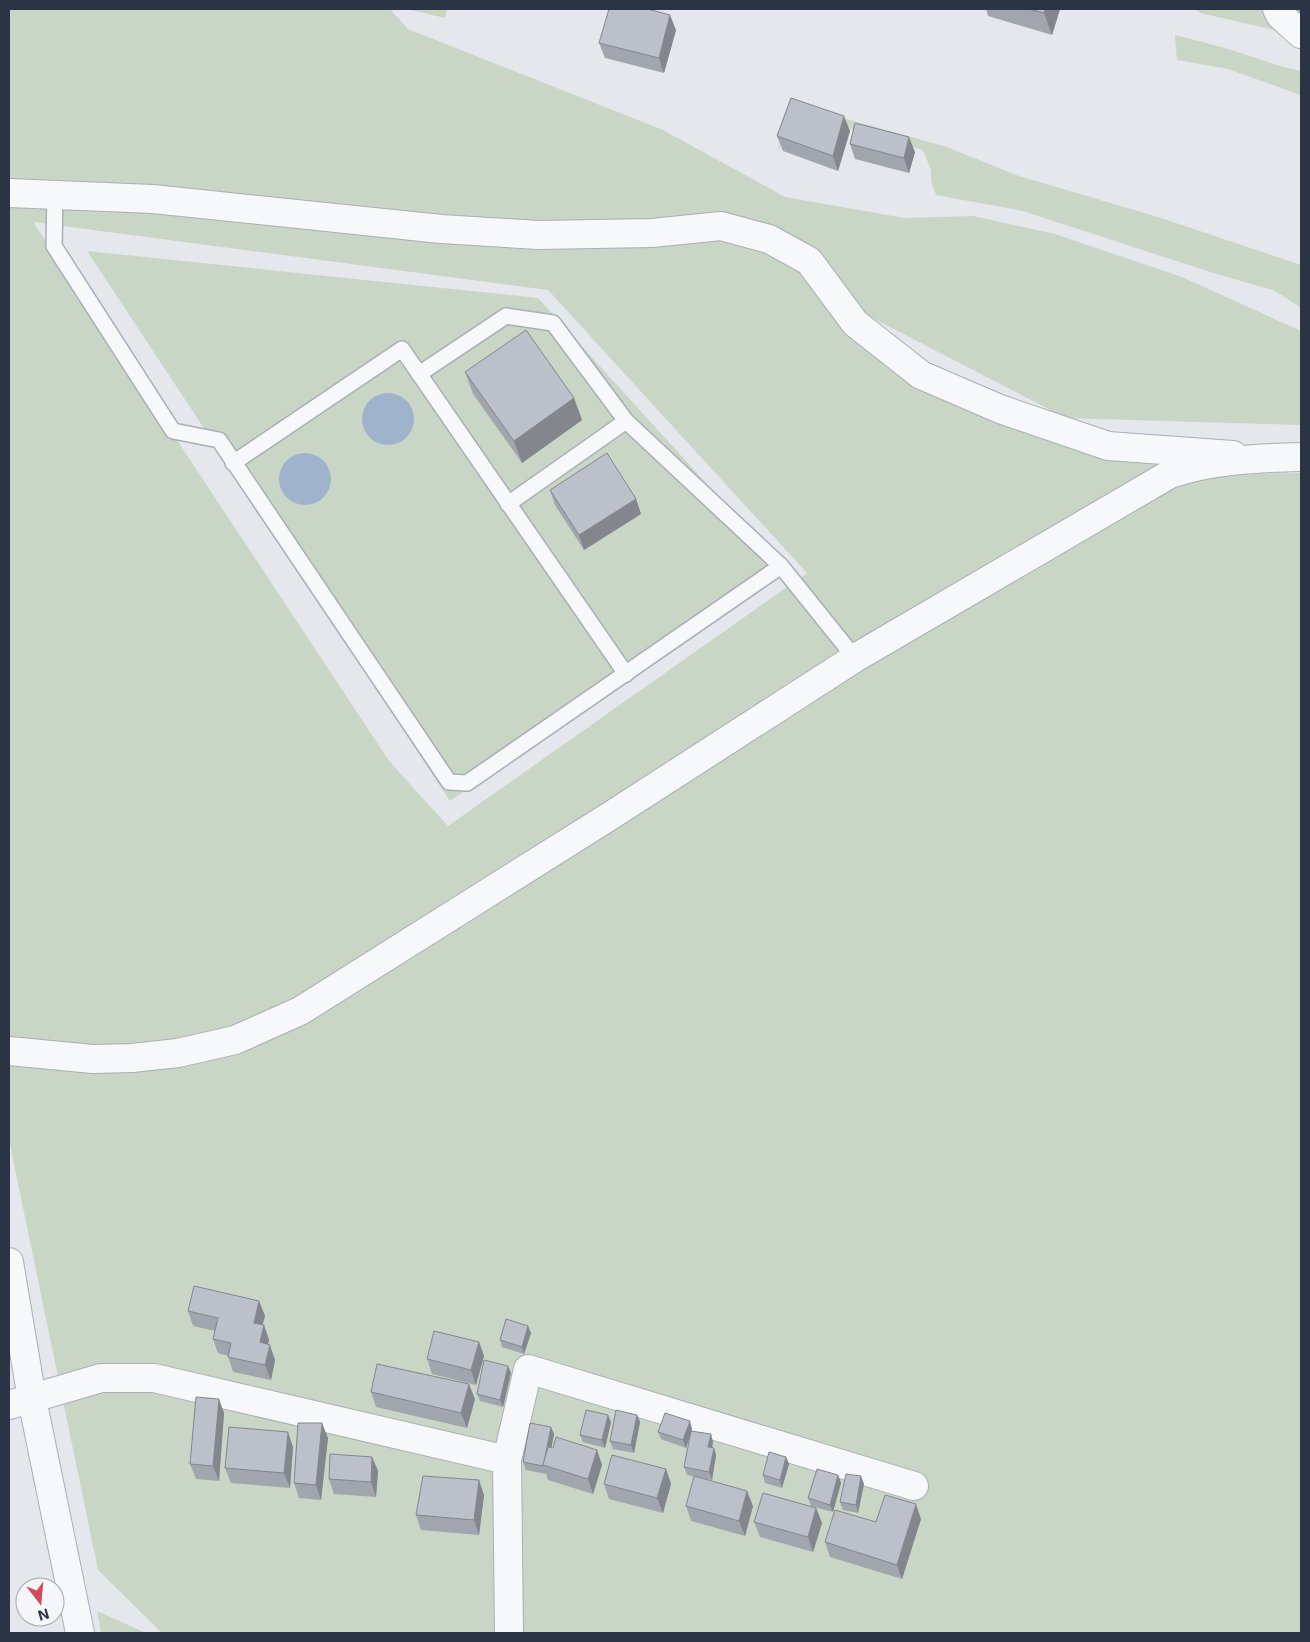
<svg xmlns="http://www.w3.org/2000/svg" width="1310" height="1642" viewBox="0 0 1310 1642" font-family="Inter,sans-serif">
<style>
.green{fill:#c9d6c5;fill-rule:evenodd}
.water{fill:#9fb4cc}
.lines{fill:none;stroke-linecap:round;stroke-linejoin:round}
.stream{stroke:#9fb4cc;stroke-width:9}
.service-casing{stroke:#a9aeb7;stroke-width:18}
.minor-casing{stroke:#a9aeb7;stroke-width:30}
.tertiary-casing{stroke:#a9aeb7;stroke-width:30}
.service{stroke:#f7f8fa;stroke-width:15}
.minor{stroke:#f7f8fa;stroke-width:28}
.tertiary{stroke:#f7f8fa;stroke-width:28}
.wall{fill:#a1a5ae}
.shaded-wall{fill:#83868d}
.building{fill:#bbc0ca;stroke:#83868d}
</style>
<rect width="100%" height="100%" fill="#e4e7ec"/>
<!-- green -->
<g class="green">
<path d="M9 9H390L408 29 663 130 785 197 904 218 973 216 1055 234 1182 277 1301 331V425L1066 418 857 310 817 272 915 389 1197 474 1301 473V1633H162L98 1570 9 1140ZM33 222 548 290 807 573 448 826 389 761Z"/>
<path d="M407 9H447L445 18Z"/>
<path d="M1195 9H1301V36L1200 13Z"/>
<path d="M1175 35 1222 47 1280 66 1301 71V95L1228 69 1177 60Z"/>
<path d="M789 103 947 147 1016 175 1161 218 1301 265V308L1275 291 1210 272 1023 211 936 195 931 181V170L923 150 797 113 778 151Z"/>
<path d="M87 251 538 298 784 569 450 801Z"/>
<path d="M97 1611 146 1633H101Z"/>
</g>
<!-- water -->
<g class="water">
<circle cx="388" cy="419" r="26"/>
<circle cx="305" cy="479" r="26"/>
</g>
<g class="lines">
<!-- stream -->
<path class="stream" d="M1298 9 1301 14"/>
<defs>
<g id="service">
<path d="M55 195 54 246 173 431 219 440 449 782 467 783 781 566"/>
<path d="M419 374 506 316 553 323 626 421"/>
<path d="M233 463 402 349 626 674"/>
<path d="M508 504 626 421 781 566 855 658"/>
</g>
<g id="minor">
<path d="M1277 9 1280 15 1301 34"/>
<path d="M9 193 153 199 441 229 538 235 652 233 721 226 769 239 809 261 855 323 921 375 1000 409 1108 446 1233 455"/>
<path d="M9 1262 32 1399 80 1633"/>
<path d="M9 1405 101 1378H154L507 1460"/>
<path d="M509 1633 507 1460 528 1369 914 1486"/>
</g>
<path id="tertiary" d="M9 1051 93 1059 132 1058 178 1053 235 1040 300 1011 610 816 855 658 1170 474C1212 460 1257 458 1301 457"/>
</defs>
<!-- service casing -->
<use href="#service" class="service-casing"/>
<!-- minor casing -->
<use href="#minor" class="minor-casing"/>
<!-- tertiary casing -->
<use href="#tertiary" class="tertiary-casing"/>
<!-- service -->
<use href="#service" class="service"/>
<!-- minor -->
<use href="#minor" class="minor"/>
<!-- tertiary -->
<use href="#tertiary" class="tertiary"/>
</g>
<!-- wall -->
<g class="wall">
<path d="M986 9H1060L1052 35 988 16Z"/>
<path d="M676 30 664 73 605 58 599 43Z"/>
<path d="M850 131 838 171 783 151 777 136Z"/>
<path d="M850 144 915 152 909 173 855 159Z"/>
<path d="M465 372 574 398 582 420 522 463 473 394Z"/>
<path d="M550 490 636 499 641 514 584 550 555 505Z"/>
<path d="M259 1301 265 1316 262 1325H264L269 1340 268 1345 275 1360 271 1380 233 1372 228 1356 218 1353 213 1339 215 1331 193 1326 188 1311Z"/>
<path d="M531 1333 524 1354 502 1347 500 1340Z"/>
<path d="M479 1342 484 1356 476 1385 432 1374 427 1359Z"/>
<path d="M511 1373 503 1407 480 1401 477 1394Z"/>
<path d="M371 1392 475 1399 467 1428 376 1407Z"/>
<path d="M224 1413 219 1481 196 1479 190 1464Z"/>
<path d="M637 1415 640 1422 634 1453 613 1449 610 1441Z"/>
<path d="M611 1422 605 1448 583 1442 580 1435Z"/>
<path d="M692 1429 691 1431 713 1442 712 1447 714 1448 716 1455 712 1480 687 1475 684 1467 690 1437 686 1448 661 1439 658 1432Z"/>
<path d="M554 1434 551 1448 597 1450 602 1465 593 1494 548 1480 546 1474 526 1470 523 1462Z"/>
<path d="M328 1438 321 1500 299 1498 294 1483Z"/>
<path d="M293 1447 290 1488 231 1483 225 1468Z"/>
<path d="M372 1457 378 1471 376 1497 334 1494 329 1479Z"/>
<path d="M786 1457 789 1464 782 1488 765 1483 763 1475Z"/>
<path d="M666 1469 671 1484 663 1513 609 1499 604 1484Z"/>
<path d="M838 1475 841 1483 833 1512 811 1506 808 1498Z"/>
<path d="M864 1484 858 1513 843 1510 840 1502Z"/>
<path d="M484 1495 479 1535 421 1530 416 1515Z"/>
<path d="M686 1506H753L745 1536 691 1521Z"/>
<path d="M816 1508 822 1523 813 1552 760 1537 754 1522Z"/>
<path d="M921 1519 902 1579 830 1557 825 1542 876 1522Z"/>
</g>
<!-- shaded-wall -->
<g class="shaded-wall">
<path d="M1045 9H1060L1052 35 1044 13Z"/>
<path d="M670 15 676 30 664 73 659 58Z"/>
<path d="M844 116 850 131 838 171 833 156Z"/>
<path d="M909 137 915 152 909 173 904 158Z"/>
<path d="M574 398 582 420 522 463 514 441Z"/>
<path d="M636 499 641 514 584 550 579 535Z"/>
<path d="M259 1301 265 1316 259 1338 254 1323Z"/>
<path d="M264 1325 269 1340 265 1357 260 1342Z"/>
<path d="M528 1326 531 1333 524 1354 522 1347Z"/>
<path d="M479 1342 484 1356 476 1385 471 1370Z"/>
<path d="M270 1345 275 1360 271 1380 265 1365Z"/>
<path d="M508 1366 511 1373 503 1407 500 1400Z"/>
<path d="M469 1384 475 1399 467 1428 461 1413Z"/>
<path d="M219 1399 224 1413 219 1481 213 1466Z"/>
<path d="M608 1415 611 1422 605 1448 602 1440Z"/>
<path d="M637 1415 640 1422 634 1453 631 1445Z"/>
<path d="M690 1421 692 1429 686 1448 683 1440Z"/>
<path d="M322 1423 328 1438 321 1500 316 1485Z"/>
<path d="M551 1427 554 1434 548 1466 544 1465Z"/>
<path d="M288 1432 293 1447 290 1488 284 1473Z"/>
<path d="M711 1434 713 1442 711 1454 708 1447Z"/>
<path d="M714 1448 716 1455 712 1480 709 1472Z"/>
<path d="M597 1450 602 1465 593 1494 588 1479Z"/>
<path d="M372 1457 378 1471 376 1497 371 1482Z"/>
<path d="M786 1457 789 1464 782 1488 780 1480Z"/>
<path d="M666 1469 671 1484 663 1513 657 1498Z"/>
<path d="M838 1475 841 1483 833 1512 830 1505Z"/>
<path d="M861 1476 864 1484 858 1513 856 1505Z"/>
<path d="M479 1480 484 1495 479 1535 474 1520Z"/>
<path d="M747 1491 753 1506 745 1536 739 1521Z"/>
<path d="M916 1504 921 1519 902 1579 897 1565Z"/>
<path d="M816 1508 822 1523 813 1552 808 1537Z"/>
</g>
<!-- building -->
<g class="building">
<path d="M609 9H648L670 15 659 58 599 43Z"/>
<path d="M1029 9H1045L1044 13Z"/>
<path d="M791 98 844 116 833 156 777 136Z"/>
<path d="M855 123 909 137 904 158 850 144Z"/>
<path d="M526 330 574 398 514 441 465 372Z"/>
<path d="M607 453 636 499 579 535 550 490Z"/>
<path d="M194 1286 259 1301 254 1323 264 1325 260 1342 270 1345 265 1365 228 1357 231 1343 213 1339 218 1318 188 1311Z"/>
<path d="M506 1319 528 1326 522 1347 500 1340Z"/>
<path d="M434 1331 479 1342 471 1370 427 1359Z"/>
<path d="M484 1360 508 1366 500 1400 477 1394Z"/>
<path d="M377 1364 469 1384 461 1413 371 1392Z"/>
<path d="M196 1397 219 1399 213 1466 190 1464Z"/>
<path d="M586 1410 608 1415 602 1440 580 1435Z"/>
<path d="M616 1410 637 1415 631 1445 610 1441Z"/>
<path d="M665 1413 690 1421 683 1440 658 1432Z"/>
<path d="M298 1423H322L316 1485 294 1483Z"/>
<path d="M530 1423 551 1427 545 1457 543 1465V1466L523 1462Z"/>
<path d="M229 1427 288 1432 284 1473 225 1468Z"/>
<path d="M691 1431 711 1434 708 1447 714 1448 709 1472 684 1467Z"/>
<path d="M556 1437 597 1450 588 1479 543 1465 548 1447 553 1448Z"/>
<path d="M769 1452 786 1457 780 1480 763 1475Z"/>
<path d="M330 1454 372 1457 371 1482 329 1479Z"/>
<path d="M612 1455 666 1469 657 1498 604 1484Z"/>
<path d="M817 1469 838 1475 830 1505 808 1498Z"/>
<path d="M846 1474 861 1476 856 1505 840 1502Z"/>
<path d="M423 1476 479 1480 474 1520 416 1515Z"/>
<path d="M694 1476 747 1491 739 1521 686 1506Z"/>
<path d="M763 1493 816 1508 808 1537 754 1522Z"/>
<path d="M885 1495 916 1504 897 1565 825 1542 835 1510 876 1522Z"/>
</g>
<!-- border -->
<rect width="1310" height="1642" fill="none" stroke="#2b3445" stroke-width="20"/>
<!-- north arrow -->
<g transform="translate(40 1602) rotate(164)"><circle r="24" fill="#f4f6f9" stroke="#a4a8b1"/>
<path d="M0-4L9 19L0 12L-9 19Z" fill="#d1495b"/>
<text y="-8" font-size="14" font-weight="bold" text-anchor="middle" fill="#2b3445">N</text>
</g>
</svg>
